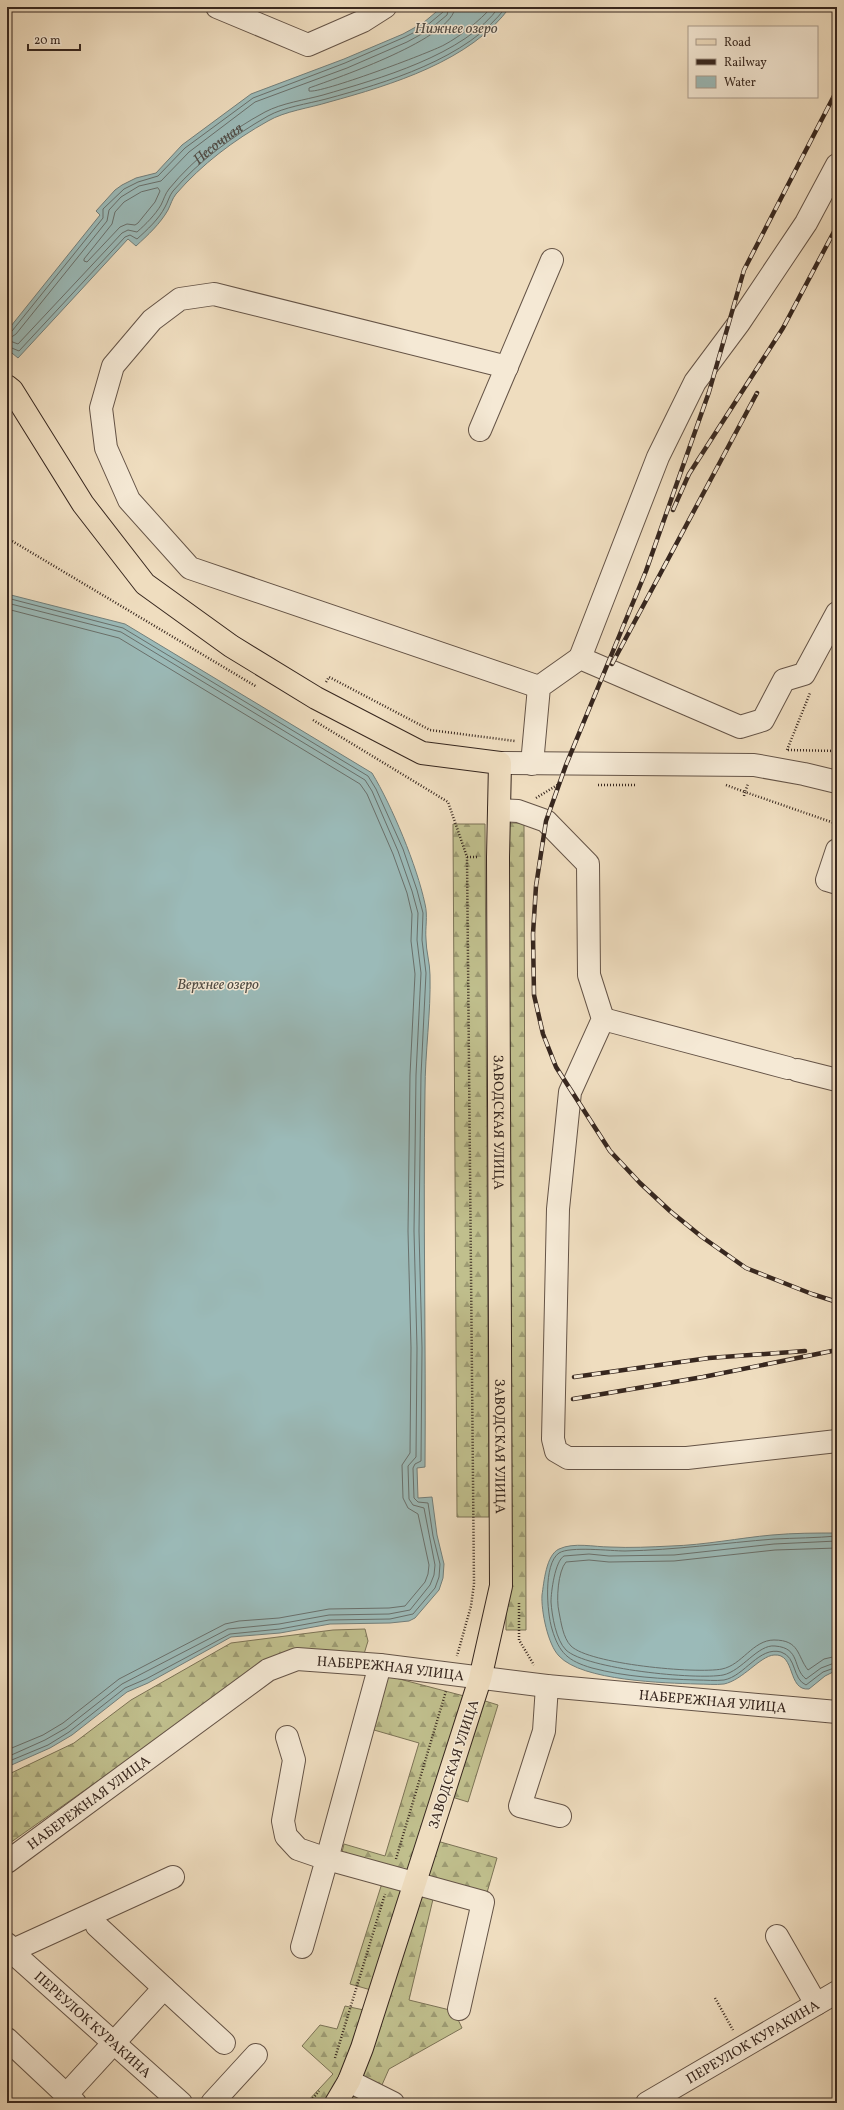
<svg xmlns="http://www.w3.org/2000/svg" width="844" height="2110" viewBox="0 0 844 2110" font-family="Vollkorn,serif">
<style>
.forest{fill:url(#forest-firs);stroke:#7c7356}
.water{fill:#9bbab8;stroke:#737f7b}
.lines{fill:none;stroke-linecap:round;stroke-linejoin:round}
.shore{stroke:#69706c;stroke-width:1}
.minor-casing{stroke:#655447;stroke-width:24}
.major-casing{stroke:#37271f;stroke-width:24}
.path{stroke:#37271f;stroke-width:2.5;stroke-dasharray:1 2;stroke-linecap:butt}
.minor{stroke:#f5e9d5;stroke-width:22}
.major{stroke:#efddbf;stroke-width:22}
.rail-casing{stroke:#37271f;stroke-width:4.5}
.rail{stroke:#f5e9d5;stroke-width:3;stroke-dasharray:9;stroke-linecap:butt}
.labels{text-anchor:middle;stroke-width:3;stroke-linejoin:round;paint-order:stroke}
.street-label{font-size:14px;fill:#37271f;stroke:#f5e9d5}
.water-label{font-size:15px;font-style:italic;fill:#504c45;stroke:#f5e9d5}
</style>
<defs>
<pattern id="forest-firs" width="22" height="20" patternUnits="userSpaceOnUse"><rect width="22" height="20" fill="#c0bf8d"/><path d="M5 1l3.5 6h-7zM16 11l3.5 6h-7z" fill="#9d9b73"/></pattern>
</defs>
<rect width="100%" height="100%" fill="#efddbf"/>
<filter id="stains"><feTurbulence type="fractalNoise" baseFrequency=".005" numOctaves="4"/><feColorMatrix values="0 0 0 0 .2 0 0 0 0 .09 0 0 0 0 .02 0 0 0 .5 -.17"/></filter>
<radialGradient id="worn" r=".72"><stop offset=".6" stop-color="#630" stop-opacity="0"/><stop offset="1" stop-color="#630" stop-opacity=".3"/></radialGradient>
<!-- forest -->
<g class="forest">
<path d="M504 823H524L526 1630H506Z"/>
<path d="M453 824H485L489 1517H457Z"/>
<path d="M365 1629 368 1641 364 1654 264 1664 7 1845V1775L74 1743 131 1700 231 1643 333 1630Z"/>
<path d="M388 1676 464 1696 407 1875 341 1856 344 1844 385 1856 419 1743 374 1730Z"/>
<path d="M482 1700 498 1705 468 1802 452 1797Z"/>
<path d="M437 1841 497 1858 486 1896 426 1878Z"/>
<path d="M383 1880 403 1886 371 1990 350 1984Z"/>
<path d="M418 1890 434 1895 409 2000 454 2011 462 2028 389 2069 374 2103H346Z"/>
<path d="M345 2006 364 2010 343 2076 327 2103H306L333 2074 302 2046 320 2025 337 2029Z"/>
</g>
<!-- water -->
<g class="water">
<path d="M442 7H510C471 61 391 85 329 102 310 108 285 111 268 121 234 140 202 164 176 194 172 199 171 204 168 210 160 224 148 235 136 246L128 239 18 358 7 349V331L100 215 96 211 115 190 122 185 136 178 156 173 182 145 251 94 344 59 403 34 423 23Z"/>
<path d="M7 594 125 624 372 773C392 806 417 866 425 904 428 916 425 928 426 939 426 951 430 963 430 975 431 1013 425 1052 425 1091 423 1216 426 1342 425 1467L417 1468 418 1498 432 1497 437 1535 444 1564 443 1578 439 1590 415 1618 409 1621 390 1623 330 1624 280 1633 231 1637 148 1683 127 1692 72 1735 50 1748 7 1767Z"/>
<path d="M837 1533V1670L825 1676 809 1689C787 1691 796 1653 774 1655 760 1656 743 1680 724 1684 716 1685 706 1684 697 1684 665 1683 582 1681 559 1656 548 1645 541 1611 542 1595 544 1582 546 1555 559 1549 574 1542 594 1547 610 1547 630 1548 651 1547 671 1546 705 1545 739 1538 772 1535 794 1533 816 1533 837 1533Z"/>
</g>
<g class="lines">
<!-- shore -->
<g class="shore">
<path id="s1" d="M449 7 447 15 429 30 407 42 347 68 255 102 189 152 161 181 139 186 121 197 109 210 107 221 16 334 10 338V341L18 344 122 233 128 230 137 232C146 224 155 215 161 205 164 199 165 194 169 189 195 157 230 131 265 112 282 103 305 100 323 95 378 79 465 55 499 7"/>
<path d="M455 7C454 38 337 78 309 88V91C320 94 429 53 444 45 461 36 479 21 492 7"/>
<path d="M158 188 160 191 155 202 138 223 135 225 127 224 120 227 87 262 84 261V259L112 224 115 212 124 202 141 192Z"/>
<path d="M7 333 12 331 103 218V209L124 189 138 182 158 176 185 148 253 98 345 63 405 37 425 27 443 12 444 7"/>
<path d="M7 346 19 351 125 237 130 235 137 239C147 230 159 219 165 207 168 202 169 196 173 191 199 161 233 136 268 116 284 107 307 104 326 99 385 83 468 59 506 7"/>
<path d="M7 598 123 628 368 776 376 789 403 849 417 890 423 913 422 940 426 973 421 1075 419 1231 422 1348 421 1461 415 1464 413 1468 414 1498 418 1502 428 1503 433 1536 440 1564 439 1577 435 1588 413 1614 390 1619 329 1620 280 1629 230 1634 146 1679 125 1688 69 1732 48 1745 7 1762"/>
<path d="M7 603 121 632 365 780 372 791 398 851 412 891 418 913 417 940 421 973 416 1075 414 1231 417 1348 416 1457 408 1466 409 1499 413 1505 424 1508 435 1565 434 1575 430 1585 410 1610 389 1614 329 1615 279 1624 228 1629 122 1684 66 1728 45 1740 7 1757"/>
<path d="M7 609 119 638 360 784 367 794 393 854 407 893 412 914 411 941 415 974 410 1075 408 1231 411 1348 410 1453 402 1465 403 1498 408 1508 418 1514 429 1565 428 1574 425 1582 405 1606 389 1608 329 1609 279 1618 239 1621 225 1624 119 1679 63 1723 43 1735 7 1750"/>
<path d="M837 1536C816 1538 795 1538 774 1539 724 1543 675 1550 625 1551 611 1551 570 1546 559 1553 543 1564 547 1613 552 1629 559 1653 568 1661 592 1668 626 1677 662 1679 697 1680 706 1680 715 1681 724 1680 745 1676 759 1646 781 1652 797 1657 792 1679 806 1685L823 1672 837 1667"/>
<path d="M837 1541 774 1544 674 1555 609 1556 589 1554 564 1556C555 1561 551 1592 551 1602 552 1616 556 1640 566 1650 586 1669 696 1680 723 1675 742 1671 758 1644 775 1646 801 1648 792 1668 806 1679L821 1668 837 1662"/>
<path d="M837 1548 775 1550 674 1561 609 1562 589 1560 566 1562C558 1571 556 1600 559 1612 561 1622 563 1638 571 1646 589 1664 696 1674 722 1669 742 1665 753 1640 774 1640 800 1640 797 1656 808 1670L824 1659 837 1656"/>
</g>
<defs>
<g id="minor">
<path d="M217 7 308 45 363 21 385 7"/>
<path d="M507 367 214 294 180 299 152 320 113 366 101 408 106 448 129 500 190 568 539 687"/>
<path d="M480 430 552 260"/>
<path d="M580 658 658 457 695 382 739 323 806 223 837 165"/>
<path d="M500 763 754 765 804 774 837 782"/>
<path d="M532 764 539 687 580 658 740 727 763 720 784 680 804 674 837 613"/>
<path d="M499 810 518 811 546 821 588 864 589 975 603 1019 570 1092 558 1209 553 1439 556 1451 568 1458H687L837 1441"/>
<path d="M837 850 827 880 837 883"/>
<path d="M603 1019 788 1068"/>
<path d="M797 1070 837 1080"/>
<path d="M380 1665 327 1859 483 1902 459 2009"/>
<path d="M547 1686 544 1731 520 1806 560 1816"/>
<path d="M287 1737 294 1760 283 1821 286 1836 298 1849 327 1859 302 1947"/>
<path id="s2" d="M7 1862 268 1670 297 1659 380 1665 547 1686 837 1712"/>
<path d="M777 1936 816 2004"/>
<path id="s3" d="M7 1944 11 1951 181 2103"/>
<path d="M11 1951 173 1877"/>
<path d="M164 1988 224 2043"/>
<path d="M7 2039 75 2103"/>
<path d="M349 2081 393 2103"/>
<path d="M66 2095 164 1988 97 1926"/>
<path d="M212 2103 256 2055"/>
<path id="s4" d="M647 2103 837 1992"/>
</g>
<g id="major">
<path id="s5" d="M7 386 12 390 83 504 145 584 231 646 316 698 422 753 500 763 498 857 501 1586 480 1679 362 2048 349 2081 336 2103"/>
</g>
</defs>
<!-- minor casing -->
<use href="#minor" class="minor-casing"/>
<!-- major casing -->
<use href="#major" class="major-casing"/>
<!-- path -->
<g class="path">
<path d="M7 538 257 687"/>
<path d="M326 682 329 677 430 730 515 741"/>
<path d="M313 720 448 802 467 857 474 1584 471 1606 457 1656"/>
<path d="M787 750 810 693"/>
<path d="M788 750 837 751"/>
<path d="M598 785H635"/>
<path d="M726 785 745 792 748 784"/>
<path d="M744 796 745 792 837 824"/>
<path d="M536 798 559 784"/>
<path d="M467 857H478"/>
<path d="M519 1603V1640L534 1665"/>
<path d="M396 1859 446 1691"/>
<path d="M715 1998 733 2030"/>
<path d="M335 2058 385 1894"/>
<path d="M309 2103 319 2091"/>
</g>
<!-- minor -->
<use href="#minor" class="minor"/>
<!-- major -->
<use href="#major" class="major"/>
<defs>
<g id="rail">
<path d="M837 90 744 270 709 392 646 571 566 765 546 821 536 886 533 934 534 995 543 1034 556 1067 610 1151 640 1183 670 1211 702 1237 746 1268 812 1294 837 1302"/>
<path d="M673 510 689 474 783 328 837 226"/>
<path d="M612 664 757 393"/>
<path d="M574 1377 709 1358 805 1351"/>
<path d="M573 1399 703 1377 837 1350"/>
</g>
</defs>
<!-- rail casing -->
<use href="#rail" class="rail-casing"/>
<!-- rail -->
<use href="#rail" class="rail"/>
</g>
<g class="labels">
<!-- street labels -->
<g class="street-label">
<text dy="5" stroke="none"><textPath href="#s5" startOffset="1005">ЗАВОДСКАЯ УЛИЦА</textPath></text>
<text dy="5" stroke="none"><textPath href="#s5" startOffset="1329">ЗАВОДСКАЯ УЛИЦА</textPath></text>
<text dy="5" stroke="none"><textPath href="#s2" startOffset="449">НАБЕРЕЖНАЯ УЛИЦА</textPath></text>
<text dy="5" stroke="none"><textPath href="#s2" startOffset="773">НАБЕРЕЖНАЯ УЛИЦА</textPath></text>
<text transform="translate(453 1764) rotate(-72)" y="5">ЗАВОДСКАЯ УЛИЦА</text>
<text dy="5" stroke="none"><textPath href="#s2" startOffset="101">НАБЕРЕЖНАЯ УЛИЦА</textPath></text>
<text dy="5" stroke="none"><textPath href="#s3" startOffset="118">ПЕРЕУЛОК КУРАКИНА</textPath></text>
<text dy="5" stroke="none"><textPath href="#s4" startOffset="122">ПЕРЕУЛОК КУРАКИНА</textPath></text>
</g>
<!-- water labels -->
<g class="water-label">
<text x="456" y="33">Нижнее озеро</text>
<text dy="5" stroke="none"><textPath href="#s1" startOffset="869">Песочная</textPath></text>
<text x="218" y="989">Верхнее озеро</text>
</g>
</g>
<!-- margin -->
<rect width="844" height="2110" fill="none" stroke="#efddbf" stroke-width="24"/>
<rect x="8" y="8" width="828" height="2094" fill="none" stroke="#37271f" stroke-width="2"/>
<rect x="12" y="12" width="820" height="2086" fill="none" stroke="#37271f"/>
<!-- legend -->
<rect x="688" y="26" width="130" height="72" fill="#f5e9d5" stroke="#a99b8c"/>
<rect x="696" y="39" width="20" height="6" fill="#efddbf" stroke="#a99b8c"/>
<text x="724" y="46" font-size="12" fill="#37271f">Road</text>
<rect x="696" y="59" width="20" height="6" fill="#37271f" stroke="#a99b8c"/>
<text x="724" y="66" font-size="12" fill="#37271f">Railway</text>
<rect x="696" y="76" width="20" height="12" fill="#9bbab8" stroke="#a99b8c"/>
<text x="724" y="86" font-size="12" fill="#37271f">Water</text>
<!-- scale -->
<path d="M28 44v6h52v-6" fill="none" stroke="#37271f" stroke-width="2"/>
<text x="34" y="44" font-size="12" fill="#37271f" stroke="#f5e9d5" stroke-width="3" paint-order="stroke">20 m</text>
<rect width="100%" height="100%" filter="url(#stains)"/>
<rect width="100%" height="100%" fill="url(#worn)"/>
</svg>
